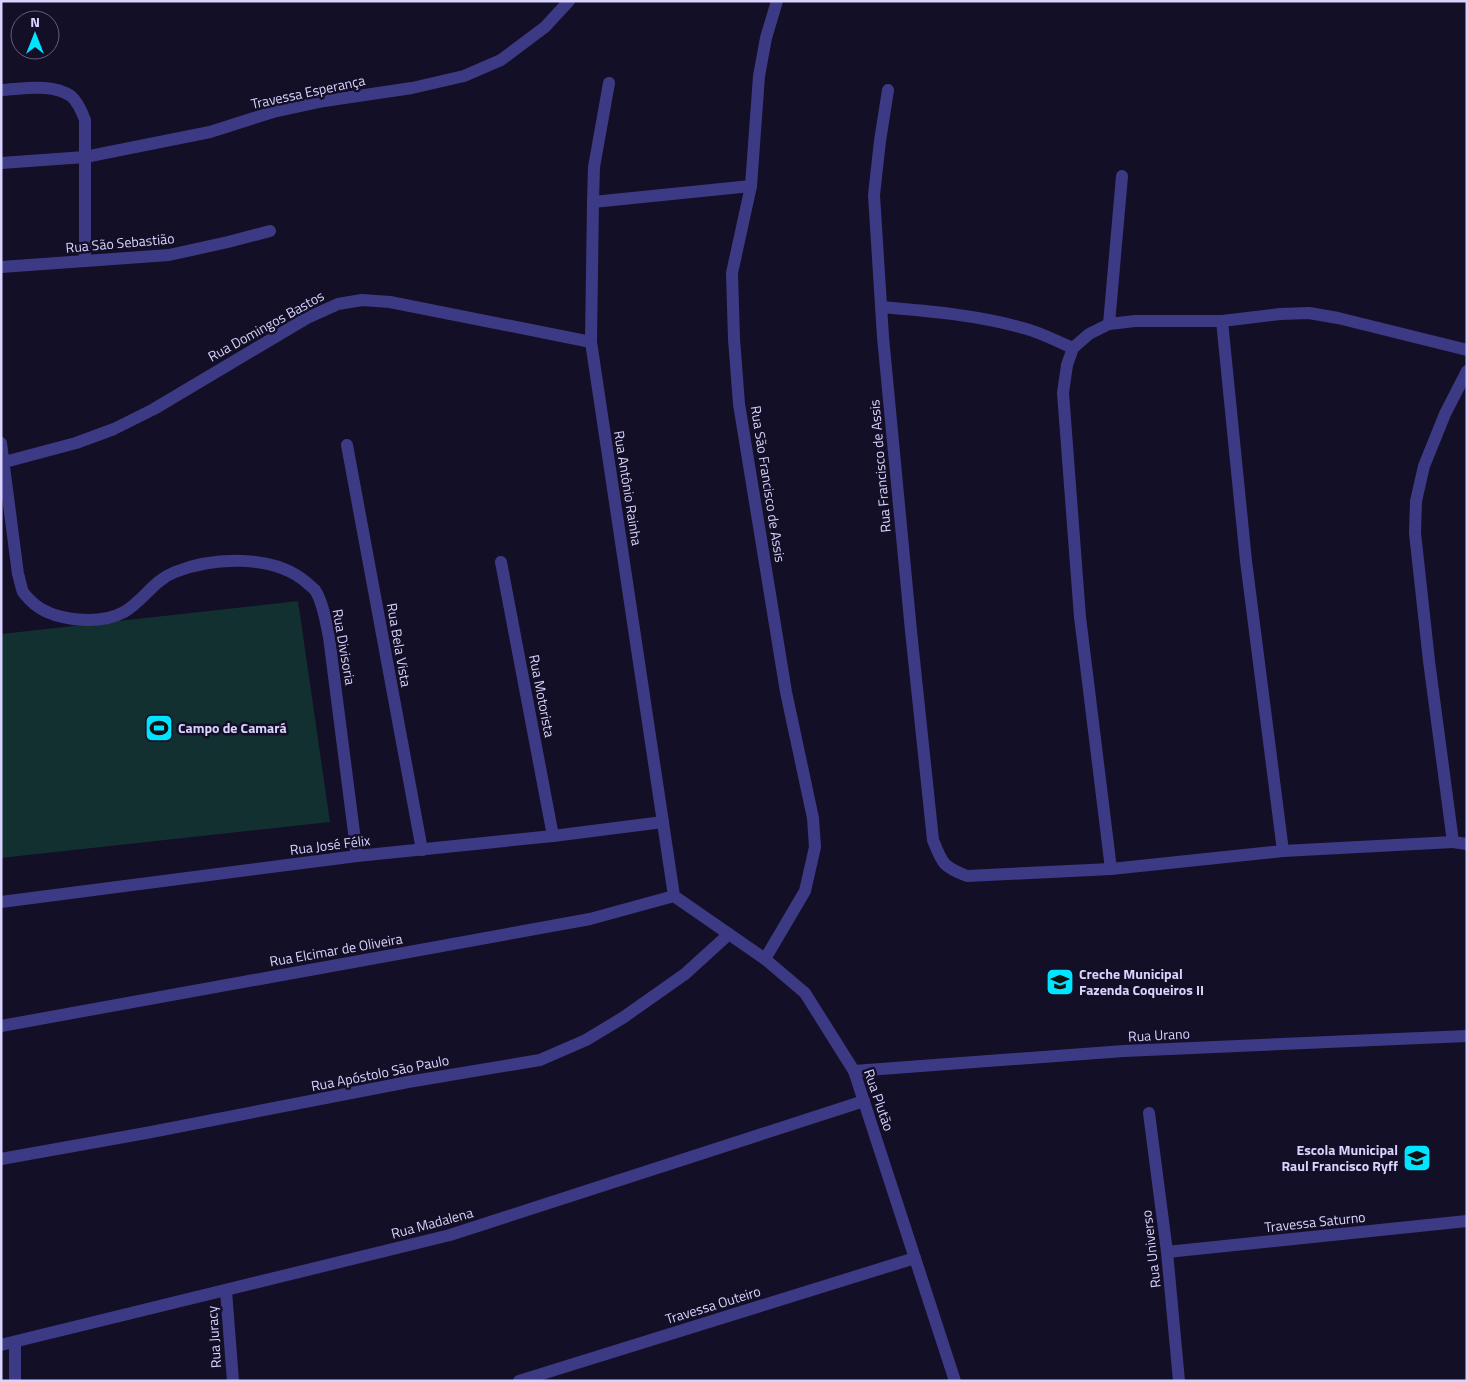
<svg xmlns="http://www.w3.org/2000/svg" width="1468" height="1382" viewBox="0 0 1468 1382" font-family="'Titillium Web',sans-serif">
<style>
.green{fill:#12302f}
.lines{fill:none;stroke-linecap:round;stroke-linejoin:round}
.street{stroke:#3d3a85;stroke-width:12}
.labels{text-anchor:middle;stroke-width:5;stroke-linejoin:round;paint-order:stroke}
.street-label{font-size:14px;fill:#d9d4ff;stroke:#130f26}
.poi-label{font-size:14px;font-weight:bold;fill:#d9d4ff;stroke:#130f26;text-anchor:start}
</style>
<rect width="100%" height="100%" fill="#130f26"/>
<!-- green -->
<path class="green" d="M298 601 330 822 1 858V634Z"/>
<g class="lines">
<!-- street -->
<g class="street">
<path d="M609 83 594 167 593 202 591 342 674 896"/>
<path d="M1 90C23 89 52 83 71 96 78 102 82 112 85 120V261"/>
<path d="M888 90 880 141 874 195 883 337 911 631 933 840C942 863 943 867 967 876L1111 869 1283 851 1453 842"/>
<path d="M1 163 85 157 210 132 273 112 324 101 412 88 464 76 501 60 545 27 569 1"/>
<path d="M593 202 751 186"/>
<path d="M1 267 169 255 228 242 270 231"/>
<path d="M881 307C929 311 977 315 1023 328 1040 332 1056 341 1073 348"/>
<path d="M1222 321 1246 561 1283 851"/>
<path d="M1109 324 1122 176"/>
<path d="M1467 371 1445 414 1424 466 1416 501 1415 533 1429 661 1453 842 1467 844"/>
<path d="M1 443 18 574C20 580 21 587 23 592 25 595 28 598 31 601 51 621 98 626 124 612 143 601 154 580 175 572 213 557 273 554 306 582 309 585 312 587 315 590 323 602 326 623 329 637L357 856"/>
<path d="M347 445 422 850"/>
<path d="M1 463 76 443 114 429 154 409 307 318 338 304 362 300 390 302 591 342"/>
<path d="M501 562 553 836"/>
<path d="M1111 869 1080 617 1063 393 1067 365 1073 348 1089 334 1109 324 1135 321H1222L1280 314 1309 313 1338 318 1467 350"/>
<path d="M674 896 765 959 805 993 854 1071 955 1381"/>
<path d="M1 902 357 856 553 836 663 822"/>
<path d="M765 959 805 891 815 847 813 818 786 692 739 404 734 339 732 273 751 186 759 76 766 38 777 1"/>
<path d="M1 1026 590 919 674 896"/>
<path d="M854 1071 1124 1051 1467 1036"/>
<path d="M1149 1113 1167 1252 1179 1381"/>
<path d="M1 1159 146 1133 408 1082 540 1060 586 1040 624 1017 685 974 729 934"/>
<path d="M1167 1252 1467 1221"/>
<path d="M226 1291 233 1381"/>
<path d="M15 1342V1381"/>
<path d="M1 1345 450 1235 864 1101"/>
<path d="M519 1381 915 1258"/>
</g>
</g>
<!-- icons -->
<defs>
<symbol id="stadium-square" viewBox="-11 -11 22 22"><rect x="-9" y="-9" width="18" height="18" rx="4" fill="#00e5ff" stroke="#130f26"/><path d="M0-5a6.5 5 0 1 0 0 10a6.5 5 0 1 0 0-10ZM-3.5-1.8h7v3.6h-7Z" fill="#111"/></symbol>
<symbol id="school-square" viewBox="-11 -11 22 22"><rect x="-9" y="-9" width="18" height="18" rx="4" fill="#00e5ff" stroke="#130f26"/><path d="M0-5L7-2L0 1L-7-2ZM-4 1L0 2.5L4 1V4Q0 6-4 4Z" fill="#111"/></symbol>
</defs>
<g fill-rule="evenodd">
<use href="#stadium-square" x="143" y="712" width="32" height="32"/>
<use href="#school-square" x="1044" y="966" width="32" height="32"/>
<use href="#school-square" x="1401" y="1142" width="32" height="32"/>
</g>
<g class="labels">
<!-- street labels -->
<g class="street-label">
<text transform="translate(308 92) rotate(-12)" y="5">Travessa Esperança</text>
<text transform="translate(120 243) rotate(-5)" y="5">Rua São Sebastião</text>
<text transform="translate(266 326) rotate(-29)" y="5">Rua Domingos Bastos</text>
<text transform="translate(880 466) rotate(-95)" y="5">Rua Francisco de Assis</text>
<text transform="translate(768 484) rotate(81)" y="5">Rua São Francisco de Assis</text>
<text transform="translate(628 488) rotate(81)" y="5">Rua Antônio Rainha</text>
<text transform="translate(399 645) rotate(80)" y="5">Rua Bela Vista</text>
<text transform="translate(344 647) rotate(80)" y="5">Rua Divisoria</text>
<text transform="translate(542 696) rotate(79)" y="5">Rua Motorista</text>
<text transform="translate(330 845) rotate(-7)" y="5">Rua José Félix</text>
<text transform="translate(336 950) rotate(-10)" y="5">Rua Elcimar de Oliveira</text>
<text transform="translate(1159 1035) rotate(-3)" y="5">Rua Urano</text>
<text transform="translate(380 1073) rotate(-11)" y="5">Rua Apóstolo São Paulo</text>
<text transform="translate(879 1100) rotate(71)" y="5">Rua Plutão</text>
<text transform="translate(1315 1222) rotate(-6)" y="5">Travessa Saturno</text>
<text transform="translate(432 1223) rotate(-15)" y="5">Rua Madalena</text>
<text transform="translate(1151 1249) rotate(-97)" y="5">Rua Universo</text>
<text transform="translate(713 1305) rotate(-17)" y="5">Travessa Outeiro</text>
<text transform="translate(214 1337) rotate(-94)" y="5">Rua Juracy</text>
</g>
<!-- poi labels -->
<g class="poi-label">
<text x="178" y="733">Campo de Camará</text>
<text x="1079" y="979">Creche Municipal<tspan x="1079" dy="16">Fazenda Coqueiros II</tspan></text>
<text x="1398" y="1155" text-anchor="end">Escola Municipal<tspan x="1398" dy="16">Raul Francisco Ryff</tspan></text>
</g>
</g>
<!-- border -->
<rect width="1468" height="1382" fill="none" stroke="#d9d4ff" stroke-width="5"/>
<!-- north arrow -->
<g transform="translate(35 35)"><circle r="24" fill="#130f26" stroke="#625e7d"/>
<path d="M0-4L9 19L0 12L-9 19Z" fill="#00e5ff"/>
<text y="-8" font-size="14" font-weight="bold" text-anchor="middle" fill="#d9d4ff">N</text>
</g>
</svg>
